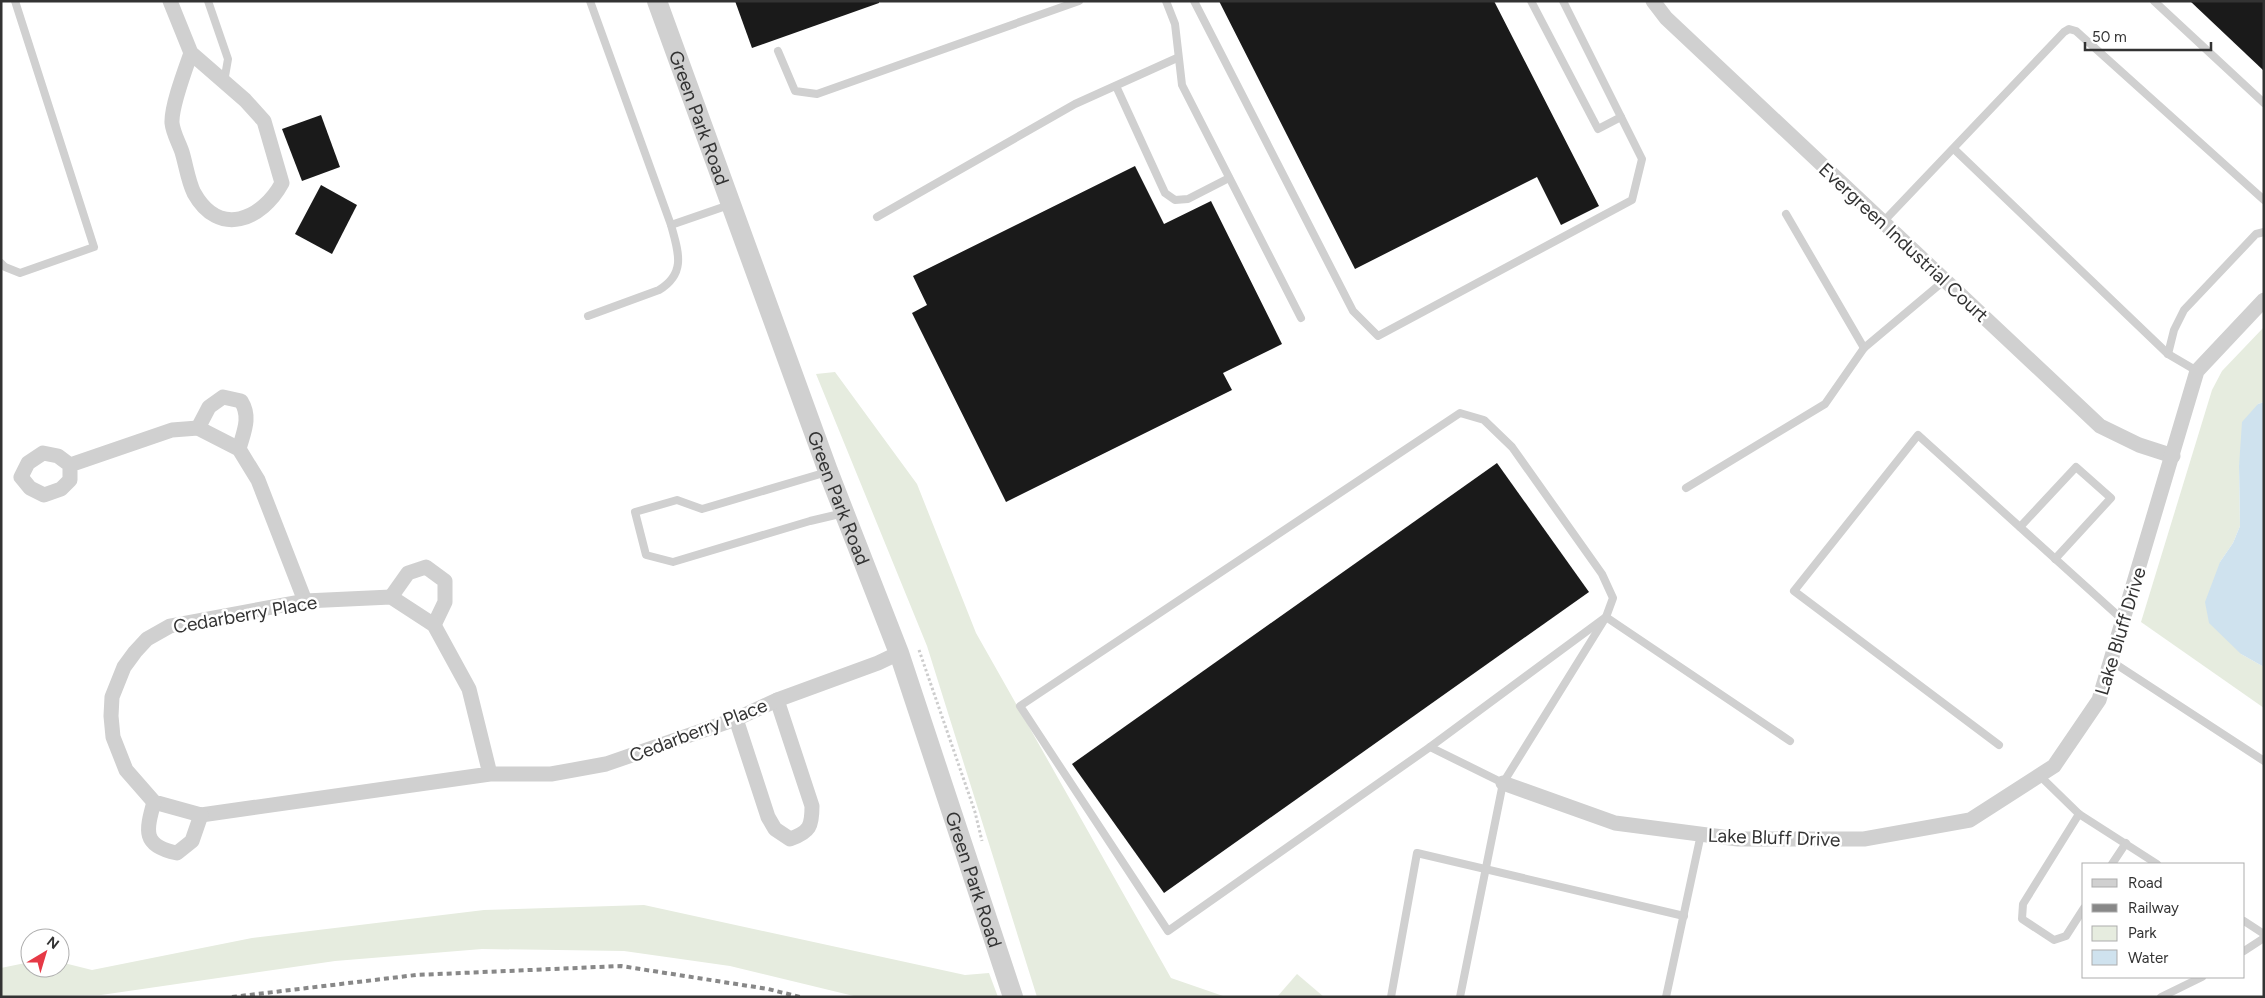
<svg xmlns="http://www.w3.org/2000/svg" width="2265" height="998" viewBox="0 0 2265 998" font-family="Figtree,sans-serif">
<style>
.green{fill:#e6ecdf}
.water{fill:#cfe2ee}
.building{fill:#1a1a1a}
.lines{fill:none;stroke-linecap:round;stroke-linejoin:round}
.path{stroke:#cdcdcd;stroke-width:3;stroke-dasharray:2.5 2.5;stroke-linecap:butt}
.service{stroke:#d0d0d0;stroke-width:8}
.minor{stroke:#d0d0d0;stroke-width:15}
.tertiary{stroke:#d0d0d0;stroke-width:20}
.rail{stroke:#888;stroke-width:4;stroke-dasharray:5 4;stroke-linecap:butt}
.labels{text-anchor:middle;stroke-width:5;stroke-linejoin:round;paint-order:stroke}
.street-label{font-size:19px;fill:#333;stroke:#fff}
</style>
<rect width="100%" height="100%" fill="#fff"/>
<!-- green -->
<g class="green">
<path d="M2264 327V402L2258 404 2239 466 2240 526 2233 543 2220 562 2241 654 2264 667V708L2141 622 2212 390 2222 371Z"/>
<path d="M835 372 917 484 976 633 1171 978 1226 997H1037L927 646 816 374Z"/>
<path d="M644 905 965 975 989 973 998 997H858L730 966 624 951 482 949 335 961 101 995 1 997V968L30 962V968H60V962L92 970 252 938 484 910Z"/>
<path d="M1297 974 1324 997H1277Z"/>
</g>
<!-- water -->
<path class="water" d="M2264 402V667L2241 654 2209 623 2205 602 2220 562 2233 543 2240 526 2239 466 2242 422 2258 404Z"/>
<!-- building -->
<g class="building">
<path d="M735 1H879V3L752 48Z"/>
<path d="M1219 1H1494L1599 206 1561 225 1537 177 1355 269Z"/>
<path d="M2190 1H2264V71Z"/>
<path d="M321 115 340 167 302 181 282 129Z"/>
<path d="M1135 166 1164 224 1211 201 1282 344 1223 373 1232 390 1006 502 912 313 927 305 913 276Z"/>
<path d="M321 185 357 205 332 254 295 234Z"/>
<path d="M1497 463 1589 592 1164 893 1072 764Z"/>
</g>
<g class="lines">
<!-- path -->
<path class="path" d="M919 650 975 812 982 841"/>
<!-- service -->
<g class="service">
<path d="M208 1 228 59 224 82"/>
<path d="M1166 1 1175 24 1182 85 1301 318"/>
<path d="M1194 1 1353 311 1378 336 1632 200 1642 159 1563 1"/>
<path d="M1531 1 1598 129 1621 117"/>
<path d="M2154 1 2264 103"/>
<path d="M778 51 795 91 817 94 1079 1"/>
<path d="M1116 86 1165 193 1175 200 1188 199 1229 178"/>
<path d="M1954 149 2168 354 2197 371"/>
<path d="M1786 214 1864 348"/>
<path d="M877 217 1075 104 1177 58"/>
<path d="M1883 222 2064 32 2069 29 2076 31 2264 200"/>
<path d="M671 225 729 205"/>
<path d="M1 263 5 267 20 273 94 247 15 1"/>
<path d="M588 316 659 290C687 273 678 251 671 225L590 1"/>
<path d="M2168 354 2174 330 2184 310 2256 234 2264 232"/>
<path d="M827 472 702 509 677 500 635 512 646 555 673 562 810 521 844 513"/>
<path d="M1686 488 1825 404 1864 348 1945 280"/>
<path d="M2020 527 2076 467 2111 498 2055 559"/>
<path d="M2111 661 2264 761"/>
<path d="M1999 745 1794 591 1918 435 2124 621"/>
<path d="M1430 747 1606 617 1790 741"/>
<path d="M2039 775 2079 814 2157 864"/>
<path d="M2079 814 2023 904 2022 919 2054 940 2066 936 2084 908"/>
<path d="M2112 864 2126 843"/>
<path d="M2244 921 2264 934"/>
<path d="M2244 951 2264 938"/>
<path d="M1391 997 1417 853 1684 916"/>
<path d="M1460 997 1503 783 1606 617 1613 598 1602 574 1512 447 1484 420 1460 413 1020 706 1168 931 1430 747 1503 783"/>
<path d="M1666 997 1701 834"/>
<path d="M2161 997 2202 977"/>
</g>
<!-- minor -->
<g class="minor">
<path d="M170 1 191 53 245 100 264 121 282 183C262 220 219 238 194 193 188 181 186 165 182 152 179 143 173 133 172 123 171 107 185 70 191 53"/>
<path d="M1653 1 1666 18 2100 426 2139 445 2173 456"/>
<path d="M198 428 209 407 223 397 241 401C251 417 244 431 239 449"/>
<path d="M70 465V480L61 489 44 495 30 488 21 477 28 463 43 453 58 456 70 465 172 430 198 428 239 449 258 480 305 601"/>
<path d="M391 597 408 573 426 567 445 581V602L434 625"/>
<path d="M736 719 768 817 775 829 790 839C810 832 812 826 812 806L777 700"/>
<path d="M490 774 201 815 154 802 126 770 113 737 111 716 112 697 124 667 135 652 147 639 170 626 305 601 391 597 434 625 469 689 490 774H551L606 764 736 719 777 700 878 663 899 653"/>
<path d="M1503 783 1615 823 1738 839H1864L1970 820 2054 766 2099 700 2197 371 2264 300"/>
<path d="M154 802C146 831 142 846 177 853L192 841 201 815"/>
</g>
<!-- tertiary -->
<path class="tertiary" id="s1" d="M657 1 828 471 899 653 1013 997"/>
<!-- rail -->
<path class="rail" d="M232 997 416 975 621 966 768 989 800 997"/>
</g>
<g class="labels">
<!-- street labels -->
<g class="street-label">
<text dy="7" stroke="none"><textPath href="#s1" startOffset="124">Green Park Road</textPath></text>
<text transform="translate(1904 242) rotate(43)" y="7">Evergreen Industrial Court</text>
<text dy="7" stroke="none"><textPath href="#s1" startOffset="529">Green Park Road</textPath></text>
<text transform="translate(245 614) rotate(-10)" y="7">Cedarberry Place</text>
<text transform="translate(2120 631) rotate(-73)" y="7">Lake Bluff Drive</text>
<text transform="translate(698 730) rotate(-21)" y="7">Cedarberry Place</text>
<text transform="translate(1774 837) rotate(2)" y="7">Lake Bluff Drive</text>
<text dy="7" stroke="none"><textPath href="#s1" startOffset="934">Green Park Road</textPath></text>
</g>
</g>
<!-- border -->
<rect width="2265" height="998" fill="none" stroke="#333333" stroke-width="5"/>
<!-- legend -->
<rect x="2082" y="863" width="162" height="115" fill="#ffffff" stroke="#adadad"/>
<rect x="2092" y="879" width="25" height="8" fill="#d0d0d0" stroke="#adadad"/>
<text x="2128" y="888" font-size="15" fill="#333333">Road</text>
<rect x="2092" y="904" width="25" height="8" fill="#888888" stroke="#adadad"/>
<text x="2128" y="913" font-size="15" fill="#333333">Railway</text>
<rect x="2092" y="926" width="25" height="15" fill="#e6ecdf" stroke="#adadad"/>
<text x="2128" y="938" font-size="15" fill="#333333">Park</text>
<rect x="2092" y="950" width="25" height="15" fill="#cfe2ee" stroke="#adadad"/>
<text x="2128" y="963" font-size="15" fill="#333333">Water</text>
<!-- north arrow -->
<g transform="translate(45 953) rotate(38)"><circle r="24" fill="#ffffff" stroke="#adadad"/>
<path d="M0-4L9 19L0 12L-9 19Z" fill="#e63946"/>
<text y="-8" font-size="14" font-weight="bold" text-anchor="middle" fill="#333333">N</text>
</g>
<!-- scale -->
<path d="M2085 42v8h126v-8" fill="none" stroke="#333333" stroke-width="2.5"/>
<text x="2092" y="42" font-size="15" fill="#333333" stroke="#ffffff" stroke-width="4" paint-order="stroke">50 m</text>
</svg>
